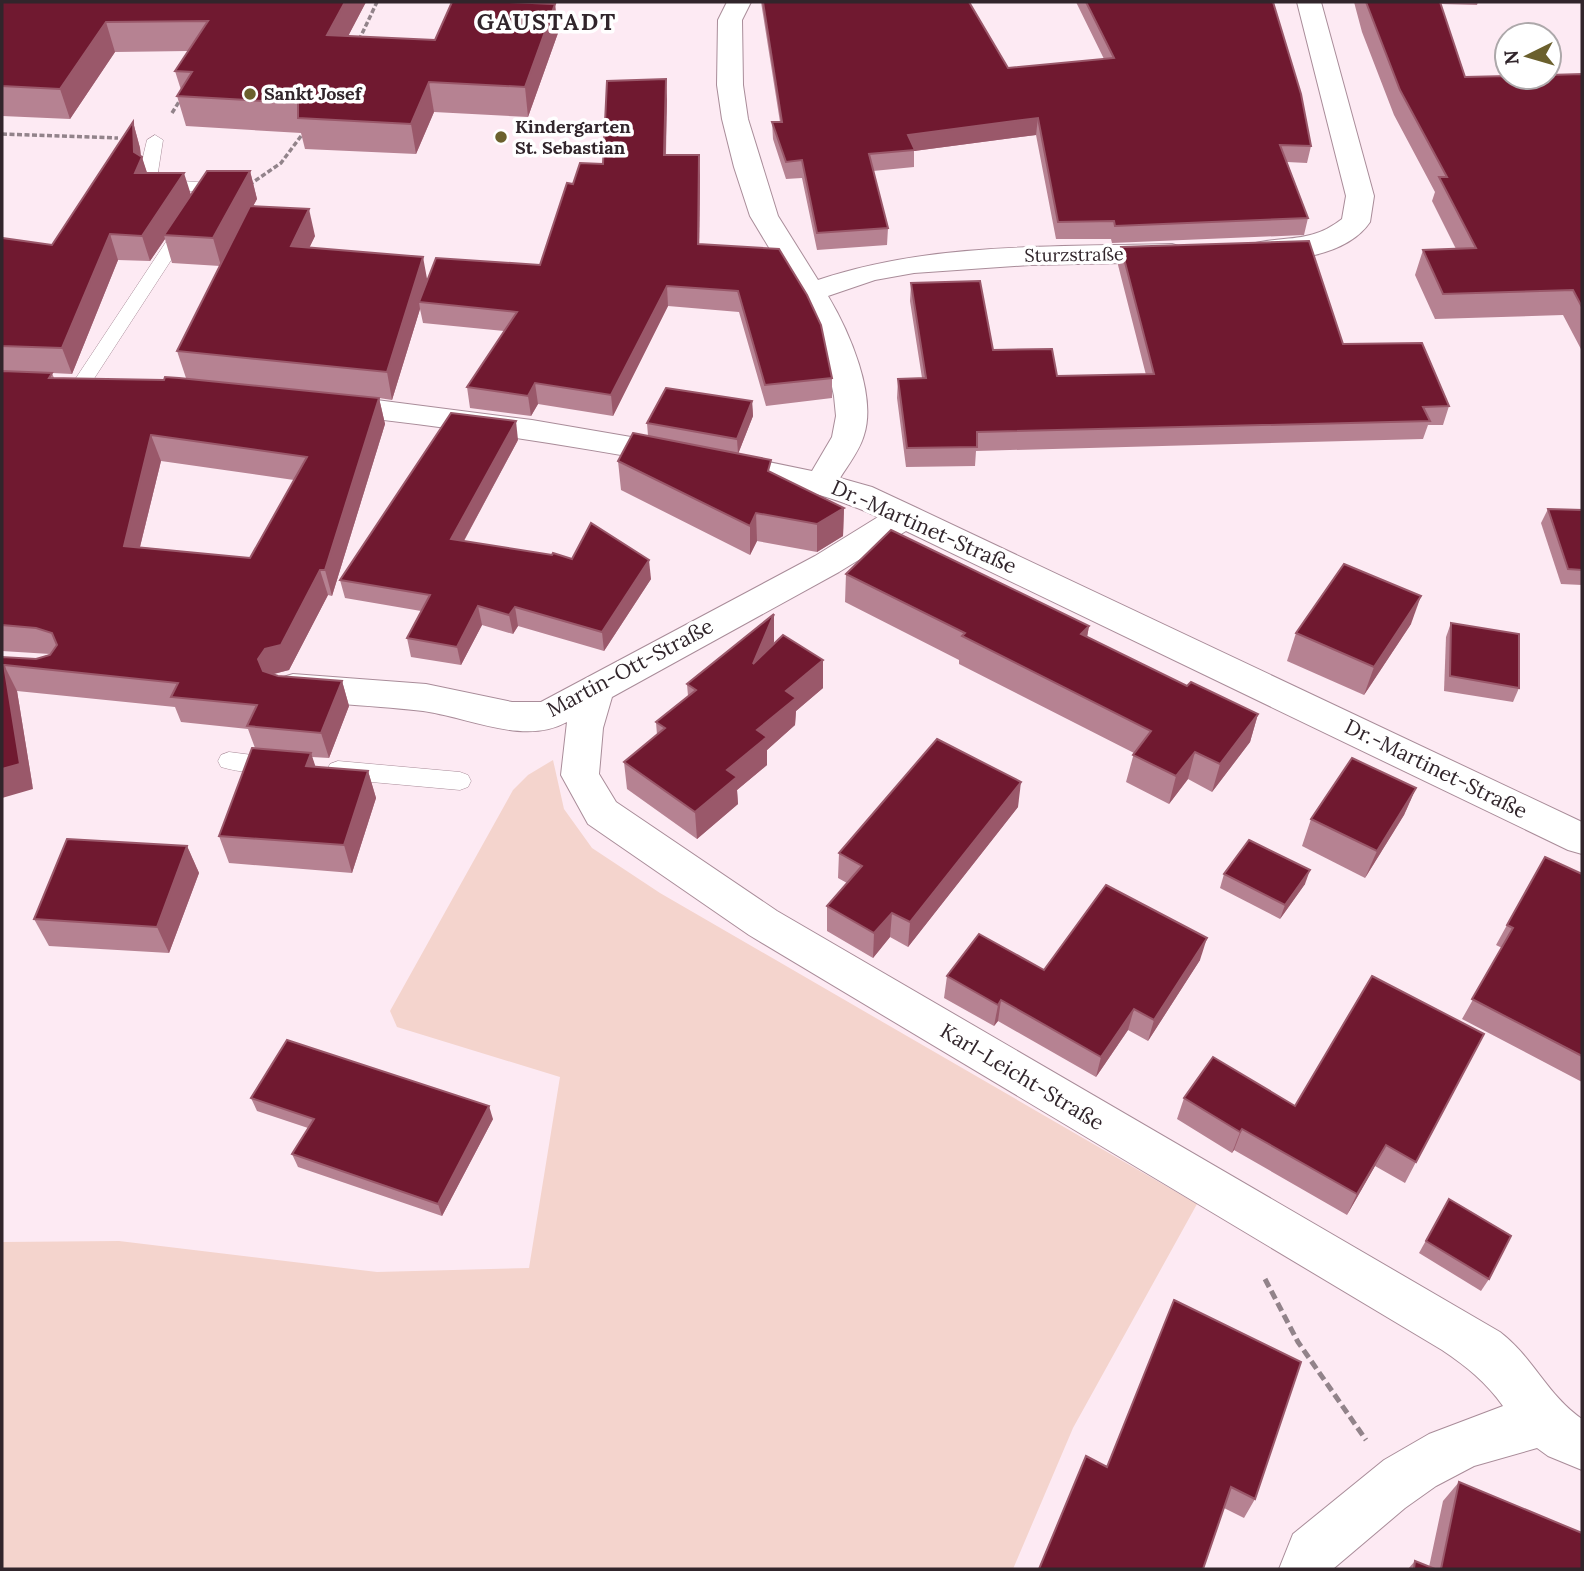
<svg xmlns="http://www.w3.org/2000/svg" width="1584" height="1571" viewBox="0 0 1584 1571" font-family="Lora,serif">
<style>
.green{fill:#f4d4cd}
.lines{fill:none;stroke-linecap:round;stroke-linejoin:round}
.lane-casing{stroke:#a98c99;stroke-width:1}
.street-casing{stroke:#a98c99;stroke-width:2}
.path-far1{stroke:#92838a;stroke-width:3.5;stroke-dasharray:5 2.5;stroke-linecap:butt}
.path{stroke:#92838a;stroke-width:5;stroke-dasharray:9 4.5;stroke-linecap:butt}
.lane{fill:#fff;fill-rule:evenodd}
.street{fill:#fff;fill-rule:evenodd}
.wall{fill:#b68292;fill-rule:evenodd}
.shaded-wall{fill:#9a586a}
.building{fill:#701930;stroke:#9a586a;stroke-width:2;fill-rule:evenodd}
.poi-dot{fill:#6b602d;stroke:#fff;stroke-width:2.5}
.labels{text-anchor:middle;stroke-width:7;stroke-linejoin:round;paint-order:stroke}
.far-poi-label{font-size:18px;font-weight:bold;fill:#31252b;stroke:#fff;text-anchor:start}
.far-street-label{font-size:18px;fill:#31252b;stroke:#fff}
.street-label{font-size:21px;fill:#31252b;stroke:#fff}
.far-district-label{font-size:23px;font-weight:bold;letter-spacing:2px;fill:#31252b;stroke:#fff}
</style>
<rect width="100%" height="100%" fill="#fdeaf3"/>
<!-- green -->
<path class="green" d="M553 760 564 809 592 848 660 893 1197 1204 1073 1428 1013 1569H2V1242L119 1241 377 1272 529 1268 560 1077 397 1027 390 1011 513 790 528 775Z"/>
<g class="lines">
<defs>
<g id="lane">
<path d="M155 135 163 140 158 172 182 181 210 183 218 188 86 391H72L70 387 199 192 173 189 144 177 142 161 147 140Z"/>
<path d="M229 752 284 759 287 765 284 771C267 776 238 772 221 767L218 761 221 755Z"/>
<path d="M338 761 460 772 468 775 471 781 468 787 460 790 338 779 330 776 327 770 330 764Z"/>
</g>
<g id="street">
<path d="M727 2H751L742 20 743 85 748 119 778 216 818 280C931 242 1053 247 1172 244L1182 247 1186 253 1182 259 1172 262 1030 265 914 273 875 280 828 296C849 331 877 395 864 435 860 450 848 465 840 478L872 487 917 508 1582 822V854L1568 850 906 531 839 572 612 697 603 728 599 774 616 802 777 911 1500 1332C1533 1357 1548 1396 1582 1419V1470L1548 1456 1537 1448 1474 1466 1436 1486 1405 1508 1333 1569H1279L1293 1534 1384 1460 1429 1434 1503 1406C1486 1382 1466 1366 1442 1350L749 935 588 824 561 775 567 722C524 746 468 717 423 711 380 706 336 704 293 700L280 696 275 687 280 678 293 674 426 684 512 702H541L815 556 878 517C815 487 746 478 678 465 562 444 447 426 330 414L319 411 314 404 319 397 330 394 532 420 730 454 812 471 832 437 836 416 834 396 823 345 809 314 750 216 734 167 722 119 717 85 718 20Z"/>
<path d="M1297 2H1321L1374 196 1370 222C1348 255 1287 265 1251 256L1247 250 1251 244C1287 235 1310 244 1342 219L1346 196Z"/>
</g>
</defs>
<!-- lane casing -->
<use href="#lane" class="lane-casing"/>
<!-- street casing -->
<use href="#street" class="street-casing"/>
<!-- path-far1 -->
<g class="path-far1">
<path d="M359 40 377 2"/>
<path d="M172 113 182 97"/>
<path d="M2 134 118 138"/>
<path d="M249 185 281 163 304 132"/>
</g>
<!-- path -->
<path class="path" d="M1265 1279 1298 1342 1366 1440"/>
<!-- lane -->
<use href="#lane" class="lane"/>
<!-- street -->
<use href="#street" class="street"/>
</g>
<!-- wall -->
<g class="wall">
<path d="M2 2H366L348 36 435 40 555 4 558 33 528 117 434 112 416 154 305 149 301 133 186 126 177 96 181 90 175 71 188 51 115 52 70 119 2 116Z"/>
<path d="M761 2H969L1008 68 1104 59 1076 2H1273L1311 146 1307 163 1287 162 1308 218 1304 235 1112 243 1111 239H1056L1036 135 914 151V167L873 171 888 228 887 245 817 250 802 178 786 179 773 139 772 122H780Z"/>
<path d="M1354 2H1478L1477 5 1440 4 1465 77 1582 74V351L1563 315 1435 319 1415 275 1423 250 1456 249 1432 201 1435 192 1394 115 1362 32Z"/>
<path d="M667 99 666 155 700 175 699 244 832 378V398L766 406 739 312 668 306 613 416 538 404 531 416 470 408 467 387 504 331 423 323 420 309 392 400 379 398 385 424 332 596 328 595 289 670 274 674 278 676 342 681 349 706 329 758 312 757 315 767 368 771 376 798 352 873 229 863 219 836 255 748 248 729 181 722 175 707 17 691 33 789 2 657 36 659 50 654 2 651V238L52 245 133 122 140 148 141 156 147 173 191 195 250 171 257 199 253 206 315 236 309 248 427 280 540 265 573 184 603 164ZM165 239 172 263 220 266 177 351 186 378 164 380 54 378 52 373 72 374 118 260 150 261ZM161 461 294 480 250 558 140 547Z"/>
<path d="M1121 247 1343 344 1449 406 1443 425H1428L1423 439 976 451 975 466 906 467 897 398 898 379 922 378 910 301 911 283 993 350 1057 376 1146 375 1118 265Z"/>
<path d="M752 401 753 416 738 454 771 473 844 508 843 536 817 552 757 541 750 555 621 490 618 461 648 436 647 423Z"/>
<path d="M518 440 464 541 651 579 604 651 518 626 513 634 482 625 461 665 411 657 407 638 421 611 345 598 340 580Z"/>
<path d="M1548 509 1582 510V585L1561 584 1541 523Z"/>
<path d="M846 574 1089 626 1087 637 1187 686 1258 714 1250 742 1212 792 1188 779 1169 804 1126 782 1134 753 959 664V660L845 602Z"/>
<path d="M1451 623 1519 688 1513 702 1444 691 1446 637Z"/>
<path d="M1411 624 1364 695 1287 661 1296 633Z"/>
<path d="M774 642 772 646 823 688 796 711 795 725 767 750V765L737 790 738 804 697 839 627 789 624 762 657 735 656 722 688 696 687 684Z"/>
<path d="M1416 788 1404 815 1365 878 1302 846 1311 819Z"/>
<path d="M1018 807 908 947 890 937 873 958 827 931V906L847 883 838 878 839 853Z"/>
<path d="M187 846 199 873 169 953 49 946 34 919Z"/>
<path d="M1224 874 1305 884 1280 919 1220 888Z"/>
<path d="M1582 874V1082L1462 1019 1502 948 1496 945 1507 925Z"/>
<path d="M1200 960 1148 1041 1128 1030 1096 1077 998 1021 994 1026 944 998 947 976Z"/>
<path d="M1372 976 1416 1162 1405 1183 1375 1166 1347 1215 1234 1150 1232 1153 1177 1119 1184 1098 1295 1106Z"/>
<path d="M251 1098 493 1119 442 1216 298 1167 292 1154 308 1128 257 1111Z"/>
<path d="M1449 1199 1489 1279 1481 1291 1419 1253Z"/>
<path d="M1174 1300 1255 1499 1244 1518 1224 1508 1107 1467Z"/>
<path d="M1459 1482 1582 1569H1408L1415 1561 1429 1567 1443 1501Z"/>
</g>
<!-- shaded-wall -->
<g class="shaded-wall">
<path d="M345 2H366L333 65 327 35Z"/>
<path d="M555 4 558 33 528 117 525 87Z"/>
<path d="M106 22 115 52 70 119 60 89Z"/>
<path d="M666 79 667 99 665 175 664 155Z"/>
<path d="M429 82 434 112 416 154 411 124Z"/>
<path d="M1038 118 1036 135 914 151 908 135Z"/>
<path d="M133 122 140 148 141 159 142 157 150 182 135 173Z"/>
<path d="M699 155 700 175 699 264 698 244Z"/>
<path d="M250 171 257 199 221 266 213 238Z"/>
<path d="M184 173 192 198 164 235 165 239 150 261 142 236Z"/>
<path d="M309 209 315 236 297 273 291 246Z"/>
<path d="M110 234 118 260 72 374 62 348Z"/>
<path d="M423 257 428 284 419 302 420 309 392 400 387 372Z"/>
<path d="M667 286 668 306 613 416 611 395Z"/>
<path d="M535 383 538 404 531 416 528 396Z"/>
<path d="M379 398 385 424 332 596 325 570Z"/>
<path d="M752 401 753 416 738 454 737 439Z"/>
<path d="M516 421 518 440 455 557 451 539Z"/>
<path d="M151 435 161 461 134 571 124 546Z"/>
<path d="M844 508 843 536 817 552V524Z"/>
<path d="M756 513 757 541 750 555V526Z"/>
<path d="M649 560 651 579 604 651 602 632Z"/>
<path d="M320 570 328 595 289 670 273 674 267 685 258 659Z"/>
<path d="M1421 596 1411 624 1364 695 1374 667Z"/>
<path d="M478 606 482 625 461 665 457 647Z"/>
<path d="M515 607 518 626 513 634 509 615Z"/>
<path d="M774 614V642L754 692 753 664Z"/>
<path d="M1089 626 1084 654 1081 634Z"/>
<path d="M823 660V688L796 711 795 725 767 750V765L737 790 738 804 697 839 695 812 786 691Z"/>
<path d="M4 665 17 691 33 789 2 798Z"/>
<path d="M342 681 349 706 329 758 321 733Z"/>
<path d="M1258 714 1250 742 1212 792 1220 764Z"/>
<path d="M1195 752 1188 779 1169 804 1176 776Z"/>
<path d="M311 753 320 780 306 766Z"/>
<path d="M368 771 376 798 352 873 344 845Z"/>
<path d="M1021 782 1018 807 908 947 910 922Z"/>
<path d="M1416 788 1404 815 1365 878 1377 851Z"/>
<path d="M187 846 199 873 169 953 157 927Z"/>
<path d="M1310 870 1305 884 1280 919 1285 905Z"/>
<path d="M892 913 890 937 873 958 874 933Z"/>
<path d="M1207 938 1200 960 1148 1041 1154 1020Z"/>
<path d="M1001 1000 998 1021 994 1026 998 1005Z"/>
<path d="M1134 1009 1128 1030 1096 1077 1101 1057Z"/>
<path d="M489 1106 493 1119 442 1216 438 1204Z"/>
<path d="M1242 1129 1234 1150 1232 1153 1240 1132Z"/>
<path d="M1386 1145 1375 1166 1347 1215 1357 1194Z"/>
</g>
<!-- building -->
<g class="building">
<path d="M2 2H345L327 35 435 40 452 2H509L555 4 525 87 429 82 411 124 298 118V103L177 96 192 72 175 71 208 21 106 22 60 89 2 86Z"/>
<path d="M763 2H969L1008 68 1114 58 1086 2H1273L1301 94 1311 146 1280 145 1308 218 1115 226 1114 221 1058 222 1038 118 908 135 915 150 869 154 888 228 817 233 802 160 786 162 772 122H782Z"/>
<path d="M1366 2H1440L1465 77 1507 76V77H1549V75L1582 74V307L1573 290 1443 294 1423 250 1476 248 1439 177H1447L1400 90Z"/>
<path d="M666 79 664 155H699L698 244 779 249 807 295 821 325 832 378 765 385 738 291 667 286 611 395 535 383 528 396 467 387 517 312 419 302 436 258 540 265 567 183 573 184 580 163 603 164 607 81Z"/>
<path d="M133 122 134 152 142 157 135 173H184L142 236 110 234 62 348 2 346V238L52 245Z"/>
<path d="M207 171H250L213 238 164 235Z"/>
<path d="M250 206 309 209 291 246 423 257 387 372 177 351Z"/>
<path d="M1309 241 1343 344 1422 343 1449 406 1423 407 1430 421 977 432V447L907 448 898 379 926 378 911 283 980 281 993 350 1052 349 1057 376 1154 374 1121 247Z"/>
<path d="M2 371 52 373 49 378 164 380 165 377 179 378 379 398 325 570H320L281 645 265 649 258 659 263 671 278 676 342 681 321 733 247 726 257 705 171 697 178 683 4 665 20 764 2 769V657L36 659 50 655 57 645 52 633 36 628 2 625ZM151 435 307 457 250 558 124 546Z"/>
<path d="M666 388 752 401 737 439 647 423Z"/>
<path d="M451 413 516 421 451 539 552 555 553 553 572 559 591 523 649 560 602 632 515 607 509 615 478 606 457 647 407 638 430 595 340 580Z"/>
<path d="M633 433 771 460 768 471 844 508 817 524 756 513 750 526 618 461Z"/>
<path d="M1548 509 1582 510V570L1568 569Z"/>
<path d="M891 530 1089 626 1081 634 1187 686 1191 682 1258 714 1220 764 1195 752 1176 776 1133 755 1151 731 962 636 965 633 846 574Z"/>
<path d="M1344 564 1421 596 1374 667 1296 633Z"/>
<path d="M774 614 753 664 783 635 823 660 786 691 796 698 757 730 767 737 727 770 737 777 695 812 624 762 665 728 656 722 696 690 687 684Z"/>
<path d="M1451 623 1519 634V688L1450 676Z"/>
<path d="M937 739 1021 782 910 922 892 913 874 933 827 906 862 866 839 853Z"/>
<path d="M252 748 311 753 306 766 368 771 344 845 219 836Z"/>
<path d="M1352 758 1416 788 1377 851 1311 819Z"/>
<path d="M67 839 187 846 157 927 34 919Z"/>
<path d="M1249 840 1310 870 1285 905 1224 874Z"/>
<path d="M1545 857 1582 874V1056L1472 999 1513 928 1507 925Z"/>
<path d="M1106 885 1207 938 1154 1020 1134 1009 1101 1057 1001 1000 998 1005 947 976 979 934 1044 970Z"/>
<path d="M1372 976 1484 1034 1416 1162 1386 1145 1357 1194 1242 1129 1240 1132 1184 1098 1213 1057 1295 1106Z"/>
<path d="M287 1040 489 1106 438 1204 292 1154 314 1119 251 1098Z"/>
<path d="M1449 1199 1511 1236 1489 1279 1426 1241Z"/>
<path d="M1174 1300 1301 1362 1255 1499 1231 1487 1203 1569H1039L1086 1456 1107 1467Z"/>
<path d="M1459 1482 1582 1533V1569H1441Z"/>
<path d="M1415 1561 1435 1569H1414Z"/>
</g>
<!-- markers -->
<g class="poi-dot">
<circle cx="250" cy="94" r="7"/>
<circle cx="501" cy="137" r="7"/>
</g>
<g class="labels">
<!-- far-poi labels -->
<g class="far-poi-label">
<text x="264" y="100">Sankt Josef</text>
<text x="515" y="133">Kindergarten<tspan x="515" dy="21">St. Sebastian</tspan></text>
</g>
<!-- far-street labels -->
<g class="far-street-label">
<text transform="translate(1074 255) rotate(-1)" y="6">Sturzstraße</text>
</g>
<!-- street labels -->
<g class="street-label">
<text transform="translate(924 527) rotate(24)" y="7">Dr.-Martinet-Straße</text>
<text transform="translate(630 668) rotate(-28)" y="7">Martin-Ott-Straße</text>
<text transform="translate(1436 769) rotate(26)" y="7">Dr.-Martinet-Straße</text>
<text transform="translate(1022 1077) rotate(31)" y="7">Karl-Leicht-Straße</text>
</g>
<!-- far-district labels -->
<g class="far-district-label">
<text x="547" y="30">GAUSTADT</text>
</g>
</g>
<!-- border -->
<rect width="1584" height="1571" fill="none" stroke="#31252b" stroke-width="7"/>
<!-- north arrow -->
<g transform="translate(1528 56) rotate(265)"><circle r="33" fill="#ffffff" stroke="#ada8aa" stroke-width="2"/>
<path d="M0-5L12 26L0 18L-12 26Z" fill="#6b602d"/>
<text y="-10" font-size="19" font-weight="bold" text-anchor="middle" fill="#31252b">N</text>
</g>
</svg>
